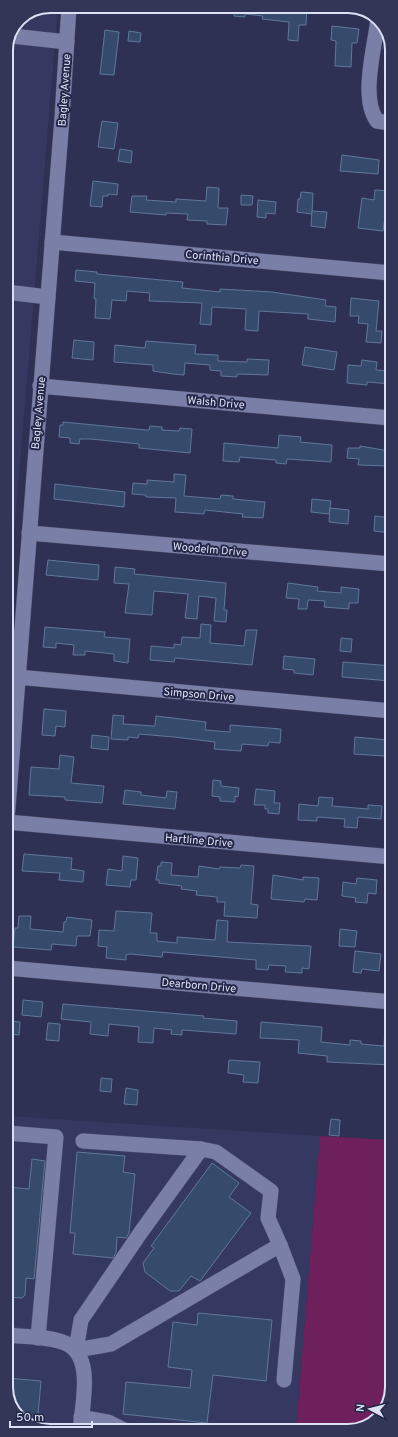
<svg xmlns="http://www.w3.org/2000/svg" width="398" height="1437" viewBox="0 0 398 1437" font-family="Overpass,sans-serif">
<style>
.built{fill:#353961}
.green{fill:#6d205b}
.building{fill:#364b6b;stroke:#60779a}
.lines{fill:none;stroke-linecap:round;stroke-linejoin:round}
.minor-casing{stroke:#4a4c6a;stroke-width:16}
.minor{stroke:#7a7fa7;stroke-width:15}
.labels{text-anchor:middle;stroke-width:4;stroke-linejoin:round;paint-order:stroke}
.street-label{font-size:11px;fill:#dde1f7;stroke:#242748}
.rim{fill:none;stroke:#dde1f7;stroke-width:2}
</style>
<rect width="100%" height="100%" fill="#2e3153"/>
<!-- built -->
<g class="built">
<path d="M50 6H58L14 537 6 536V50L19 19Z"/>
<path d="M7 1116 320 1136 296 1430 45 1431 21 1420 7 1396Z"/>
</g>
<!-- green -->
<path class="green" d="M320 1136 392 1140V1387L381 1416 357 1430H296Z"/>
<!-- building -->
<g class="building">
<path d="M225 6H307L306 25H299L298 41 288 40 289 22 262 19 263 16 245 14V17L234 16V13L224 12Z"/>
<path d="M332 26 359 29 357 43H352L351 67 335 66 336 41 331 40Z"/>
<path d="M105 30 119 32 114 75 100 74Z"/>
<path d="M129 31 141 33 140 42 128 41Z"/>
<path d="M102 121 118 123 114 149 98 147Z"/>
<path d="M120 149 132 151 131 163 118 161Z"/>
<path d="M342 155 379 160 378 174 340 171Z"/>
<path d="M93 181 118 184 117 195 108 194V196H103L102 207 90 206Z"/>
<path d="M207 187 219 188 218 208H228L226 225 207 224V221L187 220 188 214 166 213V215L130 212 132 196H147L146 200 176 202V199L206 201Z"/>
<path d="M375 190 391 191V204L387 203 383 231 358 228 362 198 374 200Z"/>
<path d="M301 192 313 193 312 214 297 212 298 199H300Z"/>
<path d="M241 195 253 196 252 205H241Z"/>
<path d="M258 200 276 202 275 214 266 213V218L257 217Z"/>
<path d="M312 211 327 212 325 228 311 226Z"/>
<path d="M76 270 97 272V274L183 282 182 288 220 292V289L272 292 326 300 325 306 336 307 335 322 308 319V314L259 311 258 331 245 330 246 309 212 307 211 325 200 324 202 303 149 301 150 293 127 291 126 301 112 300 110 319 95 318 96 299H94L95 283 75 281Z"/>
<path d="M351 298 379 301 376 331H382L381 343 366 342 368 324 358 323 359 316H350Z"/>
<path d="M74 340 94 342 93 360 72 358Z"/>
<path d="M146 341 196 345 195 354 218 355V361L247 362V359L269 360 268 375 237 374V377L221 376V371L210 370V365L185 363 184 375 173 374 153 371V365L114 362 115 345 145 348Z"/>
<path d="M305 347 337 352 334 370 302 365Z"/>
<path d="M362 360 377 362 376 370 391 371V384L367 382V385L347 383 348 365 361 366Z"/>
<path d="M63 422 146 430H149L150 426 162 427V430L179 431 180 428 192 429 190 453 139 448V444L91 439H80L79 444 70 443V438L59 437 60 425H63Z"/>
<path d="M279 435 301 437 300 442 332 445 331 462 287 459 286 464 276 463V460L240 457 239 462 223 461 224 443 278 448Z"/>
<path d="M360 446 389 451 388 466 358 465 359 459 347 458 348 448H360Z"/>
<path d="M174 474 186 475 184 496 220 499 221 495 233 496V499L265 502 263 518 242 517 243 514 205 510 204 514 175 512 176 498 146 497V495L132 494 133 483 147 484V480L174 482Z"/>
<path d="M55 484 125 492 124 507 54 499Z"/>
<path d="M312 499 331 501 329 514 311 512Z"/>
<path d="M330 508 349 510 348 524 329 522Z"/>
<path d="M375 516 391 518V533L374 531Z"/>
<path d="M48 560 99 565 98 580 46 575Z"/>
<path d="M115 567 135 569 134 574 226 583 224 610H227L226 622 214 621 216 598 199 596 197 619 185 618 188 594 166 592 154 591 152 615 125 613 129 584 114 583Z"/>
<path d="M288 583 318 587 317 591 341 593V587L359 589 358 603H349V609L324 607 325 601 308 600 307 609H298L299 599 286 598Z"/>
<path d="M201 624 211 625 210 643 244 646 246 630H257L252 665 175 658 174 662 150 660 151 646 174 648V644L181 645 182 637 200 638Z"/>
<path d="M45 627 105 632 104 637 130 639 128 663 114 661V654L85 651V655H73L74 645 56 643V648L43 647Z"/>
<path d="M341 638 352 639 351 652 340 651Z"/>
<path d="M284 656 315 659 313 675 294 673V670L283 669Z"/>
<path d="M343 662 392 666 391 681 342 677Z"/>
<path d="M44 709 66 711 65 727 56 726 55 736 42 735Z"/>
<path d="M113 715 124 716 123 724 155 726 156 716 206 722 205 730 230 732V725L281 729 280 743 269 742 268 746 242 744 241 751 214 749 215 742 174 737 139 734 138 738 128 737V740L111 739Z"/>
<path d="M92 735 109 737 108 750 91 748Z"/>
<path d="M355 737 387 740 385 756 354 754Z"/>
<path d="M60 755 74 757 71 783 104 786 102 803 65 800V797L29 795 31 767 59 769Z"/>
<path d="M213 780 221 781V786L239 788 238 797 235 796V802L220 801V797L212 796Z"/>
<path d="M256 789 275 791 274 803H280L279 814 268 813V809H265V805H254Z"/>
<path d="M125 790 141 792V795L166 798 167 791 177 792 175 809 123 804Z"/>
<path d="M319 797 333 798 332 806 368 809V805L382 806 381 819 358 817 357 828 344 827 345 819 317 817V821L298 820 299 804 318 806Z"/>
<path d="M24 854 72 858 71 869 84 871 83 882 59 880 60 873 22 871Z"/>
<path d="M123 856 138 858 136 880H131L130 887 106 885 108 869 122 871Z"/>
<path d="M161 862 172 863 171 875 198 877 199 866 219 869 220 867 240 868 241 865 254 866 251 904 258 905 257 918 224 916 225 902H217V897L196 895 197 891 181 889 182 886 159 883V880H156L158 866H161Z"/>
<path d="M273 875 303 880V877L319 878 317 900 305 899 304 902 271 899Z"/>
<path d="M357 878 377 880 376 894 368 893 367 903 355 902 356 898 342 896 343 882 356 884Z"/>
<path d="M116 911 152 913 150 933H157V941L177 943V937L215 940 217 920 228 921 227 942 311 946 309 969 302 968V973L285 972 286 966 269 965 268 970 256 969V960L163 952 162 957 130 954 126 955V960L106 958 107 947 98 946 99 930 114 931Z"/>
<path d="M19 916H31L30 929 63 932 64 922H66L67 917 92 920 90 936H77L76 946 52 944 51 950 13 947 15 928H18Z"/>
<path d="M340 929 357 931 355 947 339 946Z"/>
<path d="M355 951 381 954 379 971 362 969 361 973 353 972Z"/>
<path d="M23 1000 43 1002 41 1017 22 1015Z"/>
<path d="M63 1004 204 1016 203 1018 237 1021 236 1034 182 1030V1035L171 1034 172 1030 154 1028 153 1043 138 1042 139 1027 109 1024 108 1036 90 1034 91 1022 61 1019Z"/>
<path d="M8 1021 20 1022 19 1035 7 1034Z"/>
<path d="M261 1022 322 1027 321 1042 350 1045V1040L361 1041V1044L384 1046 385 1027H392V1065L327 1062V1056L298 1053 299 1040 260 1038Z"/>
<path d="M48 1023 60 1024 59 1041 46 1040Z"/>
<path d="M229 1060 260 1062 258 1083 243 1082 244 1075 228 1073Z"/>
<path d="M101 1078 112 1079 111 1092 100 1091Z"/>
<path d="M126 1088 138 1090 137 1105 124 1104Z"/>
<path d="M331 1119 340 1120 339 1136 329 1135Z"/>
<path d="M77 1152 125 1156 123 1172 135 1174 129 1233 126 1238 117 1237 116 1253 113 1258 73 1254 75 1233H70Z"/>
<path d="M32 1159 45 1161 34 1279 26 1278 25 1295 22 1298 7 1297V1187L29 1189Z"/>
<path d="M212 1163 239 1183 229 1197 251 1213 200 1281 191 1276 179 1291H170L145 1272 143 1263 154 1248 151 1246Z"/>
<path d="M198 1313 272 1320 266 1381 213 1375 207 1423 123 1414 126 1382 190 1388 192 1370 168 1367 173 1322 197 1325Z"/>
<path d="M7 1378 41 1381 37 1427 21 1420 7 1396Z"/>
</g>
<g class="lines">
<defs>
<g id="minor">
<path d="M378 19C375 46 360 98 377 121L391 123"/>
<path d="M12 36 67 42"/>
<path d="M52 242 391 273"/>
<path d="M6 292 48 297"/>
<path d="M40 386 391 418"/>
<path d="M29 533 391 564"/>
<path d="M6 676 392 711"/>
<path d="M7 820 62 118 69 6"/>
<path d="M7 822 392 857"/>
<path d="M7 968 392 1002"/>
<path d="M7 1133 56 1137 38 1338"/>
<path d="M83 1141 201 1149"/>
<path d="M201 1149 216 1152 271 1191 268 1218 280 1245 111 1344 76 1350 81 1320 141 1232Z"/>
<path d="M280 1245 293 1279 284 1380"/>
<path d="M7 1335C25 1337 48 1336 65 1343 95 1355 82 1405 80 1431"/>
<path d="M81 1417 108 1422 126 1431"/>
</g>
</defs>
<!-- minor casing -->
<use href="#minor" class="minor-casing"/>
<!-- minor -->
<use href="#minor" class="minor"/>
</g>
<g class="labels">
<!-- street labels -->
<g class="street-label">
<text transform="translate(64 90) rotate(-86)" y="4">Bagley Avenue</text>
<text transform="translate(222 257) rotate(5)" y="4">Corinthia Drive</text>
<text transform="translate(216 402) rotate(5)" y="4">Walsh Drive</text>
<text transform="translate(38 413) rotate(-85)" y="4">Bagley Avenue</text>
<text transform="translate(210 549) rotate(5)" y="4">Woodelm Drive</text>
<text transform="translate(199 694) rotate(5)" y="4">Simpson Drive</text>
<text transform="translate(199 840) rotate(5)" y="4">Hartline Drive</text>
<text transform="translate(199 985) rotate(5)" y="4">Dearborn Drive</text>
</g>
</g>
<!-- crop -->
<path d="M0 0H398V1437H0ZM50 13H348A37 37 0 0 1 385 50V1387A37 37 0 0 1 348 1424H50A37 37 0 0 1 13 1387V50A37 37 0 0 1 50 13Z" fill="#333656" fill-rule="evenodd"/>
<path class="rim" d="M50 13H348A37 37 0 0 1 385 50V1387A37 37 0 0 1 348 1424H50A37 37 0 0 1 13 1387V50A37 37 0 0 1 50 13Z"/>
<!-- north arrow -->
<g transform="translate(370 1409) rotate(277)" stroke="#242748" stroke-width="3" paint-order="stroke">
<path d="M0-3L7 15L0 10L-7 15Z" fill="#dde1f7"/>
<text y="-6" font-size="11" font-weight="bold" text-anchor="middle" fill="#dde1f7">N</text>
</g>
<!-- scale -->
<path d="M10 1421v6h82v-6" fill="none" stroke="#dde1f7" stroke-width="2"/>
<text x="16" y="1421" font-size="12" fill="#dde1f7" stroke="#242748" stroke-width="3" paint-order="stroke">50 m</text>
</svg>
